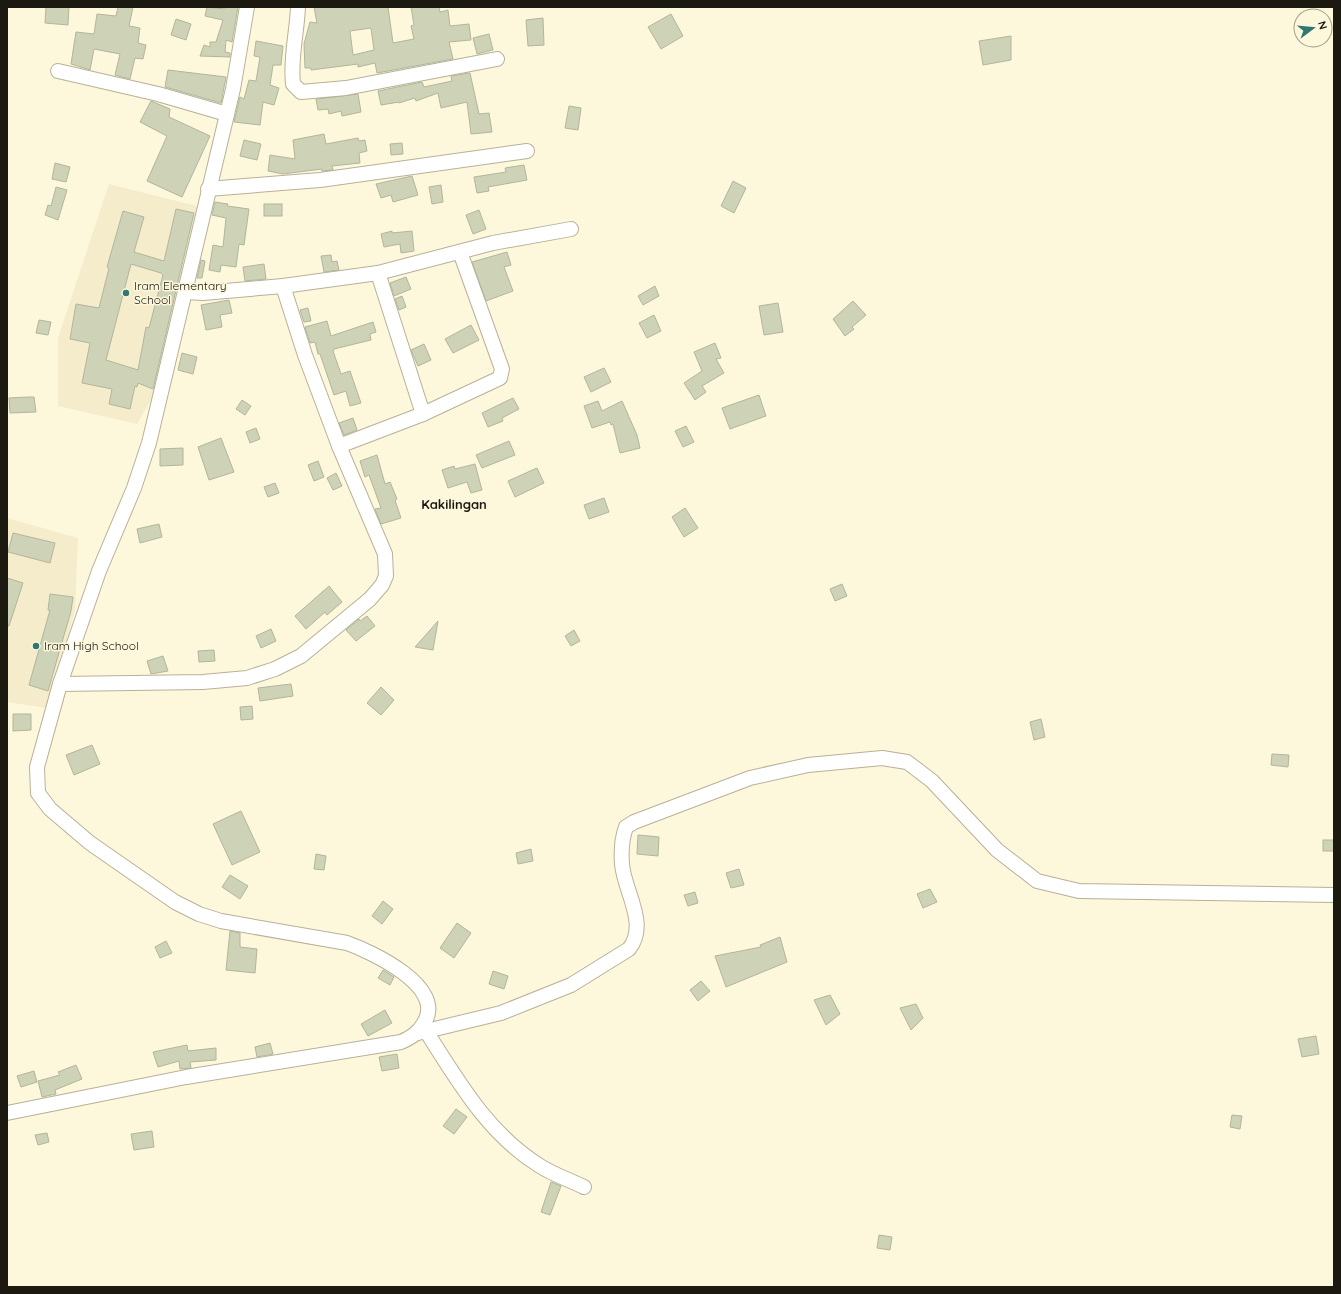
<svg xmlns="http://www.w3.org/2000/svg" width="1341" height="1294" viewBox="0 0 1341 1294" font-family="Quicksand,sans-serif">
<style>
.built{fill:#f4ecca}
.building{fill:#ced3b8;stroke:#b1b69c;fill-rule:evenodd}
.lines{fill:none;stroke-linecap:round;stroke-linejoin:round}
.minor-casing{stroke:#b7b198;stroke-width:16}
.minor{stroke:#fff;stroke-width:14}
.poi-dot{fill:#2f7770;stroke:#fdf7dc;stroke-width:1.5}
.labels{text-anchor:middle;stroke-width:3;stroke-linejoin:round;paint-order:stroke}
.poi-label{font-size:12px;fill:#1b1910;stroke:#fdf7dc;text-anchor:start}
.neighbourhood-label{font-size:13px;font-weight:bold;fill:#1b1910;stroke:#fdf7dc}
</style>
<rect width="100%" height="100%" fill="#fdf7dc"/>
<!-- built -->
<g class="built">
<path d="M109 184 197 206 155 393 137 424 58 406V338Z"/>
<path d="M7 518 78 538 75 610 56 683 47 708 7 702Z"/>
</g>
<!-- building -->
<g class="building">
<path d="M46 7H69L68 25 45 23Z"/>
<path d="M118 7H133L129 26 140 28 138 43 146 45 143 59 135 58 130 79 115 75 120 54 94 49 90 70 71 64 76 32 94 34 97 14 116 16Z"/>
<path d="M207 7 225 9 226 7H238L232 42 226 40 225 52 230 53V57L200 56 204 45 210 47V42H216L223 20 205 16Z"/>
<path d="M314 7H388L393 43 414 39 411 26 414 25 411 7H439L440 12 448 10 450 26 469 24 471 40 449 42 453 59 377 73 375 63 358 67V64L311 70V68H305L304 44 310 22 317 23ZM371 28 374 50 353 55 350 31Z"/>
<path d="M671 14 683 36 661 49 648 27Z"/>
<path d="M543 18 544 45 528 46 526 20Z"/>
<path d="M176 19 191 24 186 40 171 35Z"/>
<path d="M489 34 493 50 477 54 473 38Z"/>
<path d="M1011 36V60L983 65 979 41Z"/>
<path d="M256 41 283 46 281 65H273L270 85 279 88 274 105 263 102 260 125 234 122 240 97 244 99 249 80 256 81 260 57 254 56Z"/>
<path d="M168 70 226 77 221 103 165 87Z"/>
<path d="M470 73 479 114 489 113 492 132 471 134 467 102 441 108 438 93 416 101 415 98 399 103V102L381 105 378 91 422 82 424 87 452 81 451 76Z"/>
<path d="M358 94 361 112 342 116 341 111 329 114 328 109 318 110 316 99Z"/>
<path d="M151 101 170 109 169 117 210 136 182 197 147 181 167 136 140 122Z"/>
<path d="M569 106 581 108 578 130 565 128Z"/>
<path d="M324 134 326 144 358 138 359 141 365 140 367 151 359 153 360 163 332 166 333 170 322 171V169L283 174 268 171 270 155 295 159 293 140Z"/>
<path d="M244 140 261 144 257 160 240 156Z"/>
<path d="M402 143 403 154 391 155 390 144Z"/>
<path d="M55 163 70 167 66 182 52 179Z"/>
<path d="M524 165 527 180 488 187 489 191 477 193 474 177 506 172 505 168Z"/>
<path d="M412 176 418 195 393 202 391 195 381 198 376 184Z"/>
<path d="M733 181 746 188 734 213 721 206Z"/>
<path d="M441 185 443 202 432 204 429 187Z"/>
<path d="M56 187 67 190 58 220 45 215 48 205 51 206Z"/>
<path d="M215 202 228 204 227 206 249 209 244 245 239 244 236 267 221 265 220 272 209 270 213 245 223 247 226 218 212 215Z"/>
<rect x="264" y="204" width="18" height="12"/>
<path d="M176 209 194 213 153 389 138 383 137 387 135 386 130 409 109 404 112 389 82 383 90 343 70 339 76 304 99 308 109 268 107 267 123 211 144 217 134 252 164 261ZM131 264 161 273 163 275 149 328 146 327 138 370 106 360Z"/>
<path d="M479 210 486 229 473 234 466 215Z"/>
<path d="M392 231V233L412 231 414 251 401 253 400 244 384 247 381 234Z"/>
<path d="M507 252 511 265 504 267 513 291 486 301 472 262Z"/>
<path d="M331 255 332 262 337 261 339 270 324 272 321 256Z"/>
<path d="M201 260 205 261 202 278H197Z"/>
<path d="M264 264 266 279 245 281 243 267Z"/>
<path d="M406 277 411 289 394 296 390 283Z"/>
<path d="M655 286 659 296 643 305 638 296Z"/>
<path d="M402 296 406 307 399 310 395 299Z"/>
<path d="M229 300 232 313 220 315 222 327 206 330 201 305Z"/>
<path d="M853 301 866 315 852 327 854 329 845 336 833 319Z"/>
<path d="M778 303 783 332 764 335 759 306Z"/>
<path d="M308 308 311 321 304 322 300 310Z"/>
<path d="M654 315 661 331 647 338 639 323Z"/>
<path d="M39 320 51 322 48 335 36 333Z"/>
<path d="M327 321 331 336 373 322 376 332 370 334 371 340 334 349 333 351 341 374 350 371 361 403 350 406 346 391 334 395 320 354H318L315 342 310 343 305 327Z"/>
<path d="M471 325 479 340 453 353 445 339Z"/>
<path d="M715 343 721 358 716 359 724 373 702 386 706 392 695 400 684 383 702 371 694 352Z"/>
<path d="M424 344 431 360 418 366 411 350Z"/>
<path d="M182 353 197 357 193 374 178 370Z"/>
<path d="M604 368 611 382 591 392 584 377Z"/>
<path d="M759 395 766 416 730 429 722 408Z"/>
<path d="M28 397H34L36 412 10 413 9 398Z"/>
<path d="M513 398 519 409 502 418 503 421 488 427 482 413Z"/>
<path d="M242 400 251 406 245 415 236 409Z"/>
<path d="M598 401 602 411 622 401 637 435 640 448 620 453 613 424 611 425 610 422 592 428 584 406Z"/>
<path d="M353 418 357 430 344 435 339 423Z"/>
<path d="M686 426 694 442 683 447 675 431Z"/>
<path d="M256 428 260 439 250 443 246 432Z"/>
<path d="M221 438 234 472 209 480 198 447Z"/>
<path d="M509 441 515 455 482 468 476 455Z"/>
<path d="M183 448V465L160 466V449Z"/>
<path d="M377 455 385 484 390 482 397 499 395 500 401 518 381 524 375 509 381 508 369 475 365 477 360 461Z"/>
<path d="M318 461 324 477 314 481 308 465Z"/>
<path d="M475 464 482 490 471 493 467 482 448 488 442 470 454 466 455 469Z"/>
<path d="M537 468 544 483 515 497 508 481Z"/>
<path d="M336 473 342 486 333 490 327 478Z"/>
<path d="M275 483 279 493 268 497 264 487Z"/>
<path d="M604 498 609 512 589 519 584 505Z"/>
<path d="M685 508 698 528 684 537 672 517Z"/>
<path d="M159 524 162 537 140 543 137 529Z"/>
<path d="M13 533 55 543 50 563 8 552Z"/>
<path d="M7 578 23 583 9 626H7Z"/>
<path d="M842 584 847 596 835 601 830 589Z"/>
<path d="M329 586 342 602 327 615 325 612 306 629 295 616Z"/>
<path d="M50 594 73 597 71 611 48 691 29 685 50 610H48Z"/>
<path d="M367 616 375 626 356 641 346 630 359 619 360 621Z"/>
<path d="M438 621 433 650 415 647Z"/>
<path d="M271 629 276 641 261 648 256 636Z"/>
<path d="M574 630 580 641 571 646 565 636Z"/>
<path d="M214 650 215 661 199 662 198 651Z"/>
<path d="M163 656 168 671 151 674 147 661Z"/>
<path d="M291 684 293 696 260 701 258 688Z"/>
<path d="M381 687 394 700 381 715 367 703Z"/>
<path d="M252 706 253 719 241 720 240 707Z"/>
<path d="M13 714H31V730L13 731Z"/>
<path d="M1041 719 1045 737 1034 740 1030 722Z"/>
<path d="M92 745 100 764 74 775 66 755Z"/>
<path d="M1272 754 1289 755 1288 767 1271 765Z"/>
<path d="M241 811 260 852 232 865 213 824Z"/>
<path d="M638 835 659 837 658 856 637 854Z"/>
<rect x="1323" y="840" width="11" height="11"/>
<path d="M531 849 533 861 518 864 516 853Z"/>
<path d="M316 854 326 856 324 870 314 869Z"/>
<path d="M739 869 744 885 731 888 726 873Z"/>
<path d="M230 875 248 886 240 899 222 887Z"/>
<path d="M930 889 937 902 923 908 917 894Z"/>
<path d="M695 892 698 903 688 906 684 895Z"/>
<path d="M383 901 393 909 382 924 372 916Z"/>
<path d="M457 923 471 933 454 958 440 948Z"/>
<path d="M230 931 240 933V947L257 949 255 973 226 970Z"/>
<path d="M780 937 787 962 726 987 715 956 761 947 760 945Z"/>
<path d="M166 941 172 953 160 958 155 947Z"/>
<path d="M383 970 394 977 390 985 378 978Z"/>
<path d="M493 971 508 976 504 989 489 984Z"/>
<path d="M701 981 710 991 698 1001 690 990Z"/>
<path d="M830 995 840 1014 826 1025 814 1000Z"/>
<path d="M916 1004 923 1018 911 1030 900 1008Z"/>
<path d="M385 1010 392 1023 368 1036 361 1024Z"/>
<path d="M1316 1036 1319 1054 1302 1057 1298 1039Z"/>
<path d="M270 1043 273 1054 257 1057 255 1047Z"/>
<path d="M187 1045 188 1051 216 1048V1060L190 1062 191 1068 180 1069 179 1061 158 1067 153 1052Z"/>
<path d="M397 1054 399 1068 382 1071 379 1057Z"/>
<path d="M76 1065 82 1079 55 1090 56 1094 42 1097 38 1081 60 1075 58 1072Z"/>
<path d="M34 1071 37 1082 21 1087 17 1076Z"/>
<path d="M456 1109 467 1117 454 1134 443 1126Z"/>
<path d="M1232 1115 1242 1116 1240 1129 1230 1127Z"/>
<path d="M152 1131 154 1147 134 1150 131 1134Z"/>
<path d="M47 1133 49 1142 38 1145 35 1135Z"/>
<path d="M551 1182 561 1186 550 1215 541 1212Z"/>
<path d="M879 1235 892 1237 890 1250 877 1248Z"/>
</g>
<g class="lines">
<defs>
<g id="minor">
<path d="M298 7C297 33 290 58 293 84L301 92 346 88 497 59"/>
<path d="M58 71 158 94 227 114"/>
<path d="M208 189 320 180 527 151"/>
<path d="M378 273 423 414"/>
<path d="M185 292 203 293 283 286 378 273 493 243 571 229"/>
<path d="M339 446 423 414 500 378 502 369 460 252"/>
<path d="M60 684 203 682 247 678 275 669 301 656 370 599 382 585 386 576 385 554 339 446 305 355 283 286"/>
<path d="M426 1031C458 1081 488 1134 540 1166 554 1175 570 1180 584 1187"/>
<path d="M418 1033 501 1013 571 985 629 949C649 924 624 891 622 864 621 851 622 838 626 827L634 822 750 778 808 765 882 758 907 762 932 781 997 850 1037 881 1079 891 1334 895"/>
<path d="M7 1113 186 1077 401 1042C412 1037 418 1033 424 1023 447 987 372 952 347 943L221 921 199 914 175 902 90 843 50 809 38 793 37 767 60 684 99 571 134 488 149 443 233 89 247 7"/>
</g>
</defs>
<!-- minor casing -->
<use href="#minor" class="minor-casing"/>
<!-- minor -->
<use href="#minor" class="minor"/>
</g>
<!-- markers -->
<g class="poi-dot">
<circle cx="126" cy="293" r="4"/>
<circle cx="36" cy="646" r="4"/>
</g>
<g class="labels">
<!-- poi labels -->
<g class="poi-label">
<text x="134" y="290">Iram Elementary<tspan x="134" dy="14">School</tspan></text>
<text x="44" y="650">Iram High School</text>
</g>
<!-- neighbourhood labels -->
<g class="neighbourhood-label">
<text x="454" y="509">Kakilingan</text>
</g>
</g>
<!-- border -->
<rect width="1341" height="1294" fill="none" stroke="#1b1910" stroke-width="16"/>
<!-- north arrow -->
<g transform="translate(1313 28) rotate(74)"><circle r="19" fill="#fdf7dc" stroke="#a39e8a"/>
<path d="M0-3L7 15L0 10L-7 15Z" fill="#2f7770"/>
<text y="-6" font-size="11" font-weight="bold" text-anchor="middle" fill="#1b1910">N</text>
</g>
</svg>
